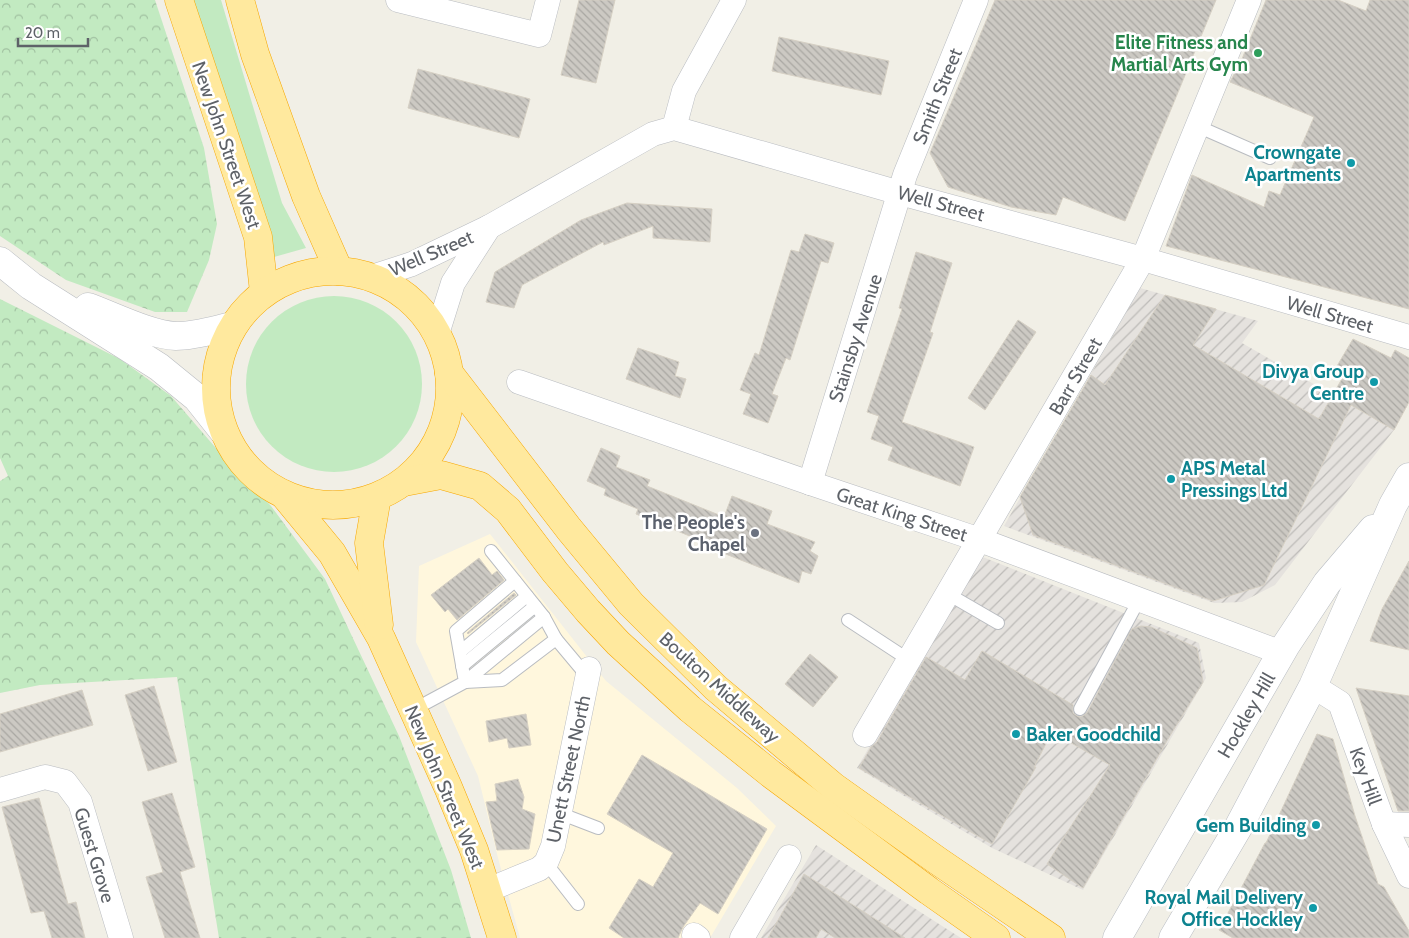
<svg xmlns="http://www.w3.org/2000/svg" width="1409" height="938" viewBox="0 0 1409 938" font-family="Cabin,sans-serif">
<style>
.commercial{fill:#fff7dd}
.industrial{fill:url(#industrial-furrows)}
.green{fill:#c2eac1}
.forest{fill:url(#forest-crowns)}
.building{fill:url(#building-back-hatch);stroke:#d6d0c4}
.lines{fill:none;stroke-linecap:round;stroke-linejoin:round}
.service-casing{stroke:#b9bcc1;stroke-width:14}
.minor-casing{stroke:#b9bcc1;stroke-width:25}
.tertiary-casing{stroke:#b9bcc1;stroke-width:29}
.secondary-casing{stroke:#b9bdc3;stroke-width:29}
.trunk-casing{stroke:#f7a700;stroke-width:29}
.service{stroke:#fff;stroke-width:12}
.minor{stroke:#fff;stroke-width:24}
.tertiary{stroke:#fff;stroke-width:28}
.secondary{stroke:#fff;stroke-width:28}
.trunk{stroke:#ffe99e;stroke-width:28}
.leisure-dot{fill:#2e9e5b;stroke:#fff;stroke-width:2}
.culture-dot{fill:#0f9aa8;stroke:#fff;stroke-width:2}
.worship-dot{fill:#6b7280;stroke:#fff;stroke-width:2}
.labels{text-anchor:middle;stroke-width:5;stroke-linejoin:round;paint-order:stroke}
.leisure-label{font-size:19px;font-weight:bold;fill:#27864d;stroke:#fff;text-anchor:end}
.street-label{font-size:19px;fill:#5e6268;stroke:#fff}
.culture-label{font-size:19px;font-weight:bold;fill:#0d838f;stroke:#fff;text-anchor:end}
.worship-label{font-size:19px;font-weight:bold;fill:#5b616d;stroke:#fff;text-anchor:end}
</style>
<defs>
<pattern id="industrial-furrows" width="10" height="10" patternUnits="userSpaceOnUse" patternTransform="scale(1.25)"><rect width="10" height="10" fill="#e5e2de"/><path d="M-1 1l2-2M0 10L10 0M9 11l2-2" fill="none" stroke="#bdbbb8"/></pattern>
<pattern id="forest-crowns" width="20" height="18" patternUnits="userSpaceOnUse" patternTransform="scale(1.25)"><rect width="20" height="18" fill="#c2eac1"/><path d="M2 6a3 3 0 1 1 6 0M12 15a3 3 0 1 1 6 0" fill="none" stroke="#a1c1a1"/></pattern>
<pattern id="building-back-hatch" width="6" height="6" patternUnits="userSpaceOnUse" patternTransform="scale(1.25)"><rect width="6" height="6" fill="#ccc9c3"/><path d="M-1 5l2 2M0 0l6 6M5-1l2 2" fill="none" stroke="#a9a7a2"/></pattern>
</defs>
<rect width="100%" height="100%" fill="#f1efe6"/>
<!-- commercial -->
<path class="commercial" d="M490 534 606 681 737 788 776 826 710 938H520L498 858 478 776 416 642 419 566Z"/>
<!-- industrial -->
<g class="industrial">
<path d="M1140 288 1258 321 1242 343 1394 430 1275 585 1242 602 1214 603 1004 526Z"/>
<path d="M980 556 1199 643 1206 678 1083 890 992 848 857 768Z"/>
<path d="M816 845 939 924 961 938H761Z"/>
</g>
<!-- green -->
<g class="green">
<path d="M193 0H221L282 203 306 248 274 257Z"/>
<circle cx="334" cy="384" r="88"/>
</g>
<!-- forest -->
<g class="forest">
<path d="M0 0H155L204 148 217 224 209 260 187 312H155L66 280 0 236Z"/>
<path d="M0 299 120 359 171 396 221 454 271 506 325 579 399 736 451 870 471 938H219L177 677 40 685 0 693V481L8 476 0 458Z"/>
</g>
<!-- building -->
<g class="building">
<path d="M579 0H615L596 83 561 75Z"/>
<path d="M995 0H1216L1125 221 1063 197 1056 215 1011 207 948 187 930 153Z"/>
<path d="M1266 0H1338L1366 11 1370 0H1409V309L1166 246 1192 175 1264 207 1269 191 1280 195 1314 117 1230 82 1242 59Z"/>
<path d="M779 37 889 61 881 95 772 71Z"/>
<path d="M418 69 530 99 519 138 408 108Z"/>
<path d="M627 203 712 209 710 242 653 238V226L604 245 603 242 522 285 514 308 486 302 495 272 581 220Z"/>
<path d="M805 234 834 243 828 263 821 261 790 360 786 358 772 394 778 396 768 423 743 414 751 394 740 390 755 353 759 355 791 250 799 252Z"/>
<path d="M916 252 952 263 930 332 933 333 902 422 974 447 960 486 888 460 893 447 871 439 879 416 867 412 902 309 899 308Z"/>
<path d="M1165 295 1216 309 1193 345 1319 419 1347 370 1337 366 1353 339 1391 358 1395 350 1409 358V402L1394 430 1351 405 1264 585 1213 601 1033 535 1020 497 1091 375 1105 385Z"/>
<path d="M1018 320 1036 332 985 410 968 398Z"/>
<path d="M638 348 679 362 675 376 686 379 680 398 626 379Z"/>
<path d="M601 448 620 456 616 467 650 480 647 486 724 517 732 496 772 511 767 524 815 542 810 551 818 556 811 574 802 571 799 583 713 549 714 546 636 514 638 509 604 495 606 489 587 481Z"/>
<path d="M479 558 492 575 497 571 504 580 457 620 448 609 445 612 431 595Z"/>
<path d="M1409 561V650L1370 641 1382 609Z"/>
<path d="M514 593 516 595 468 634 467 633Z"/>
<path d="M1141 626 1151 627 1197 648 1203 682 1168 739 1083 888 1047 864 1110 765 1052 732 1034 767H1036L992 844 859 768 871 747 877 742 926 657 965 680 982 651 1073 705V713L1077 716 1081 717 1087 713 1132 629Z"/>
<path d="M810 654 838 677 813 707 785 684Z"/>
<path d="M154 686 177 762 148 771 125 695Z"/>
<path d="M1356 688 1409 696V811H1398Z"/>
<path d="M82 690 93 725 0 752V714Z"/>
<path d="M526 714 531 745 509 748 507 738 489 742 486 721Z"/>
<path d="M1317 734 1333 739 1355 816 1378 884 1384 887 1409 931V938H1233L1219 930 1265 843H1266Z"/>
<path d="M642 755 767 829 718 914 700 903 683 927 678 938H624L609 928 639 879 653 887 673 853 607 814Z"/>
<path d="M518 779 524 797 522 809 535 814 529 849 497 850 486 802 497 801 495 784Z"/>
<path d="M172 793 195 867 180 872 200 938H165L146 877 163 872 142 802Z"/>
<path d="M39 798 68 904 76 902 85 938H52L44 911 31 913 2 807Z"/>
<path d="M804 874 905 938H835L821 929 816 938H768Z"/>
</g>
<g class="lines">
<defs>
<g id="service">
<path d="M1197 126 1270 158"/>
<path d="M491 551 544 617 556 639 587 676"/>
<path d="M948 594 998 623"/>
<path d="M848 620 909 660"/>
<path d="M460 652 527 596"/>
<path d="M462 666 535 606"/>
<path d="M465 682 502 680 556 639"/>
<path d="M465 682 544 617"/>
<path d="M1080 709 1139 600"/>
<path d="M413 710 465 682 456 631 515 581"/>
<path d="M559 813 598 828"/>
<path d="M546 863 578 904"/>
</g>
<g id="minor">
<path d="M398 0 539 35 548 0"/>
<path d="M674 128 684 91 734 0"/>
<path d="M372 277 412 264 489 227 653 134 674 128 900 193 1143 259 1409 337"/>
<path d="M437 334 453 283 489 227"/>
<path d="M519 382 810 483 980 540 1282 653"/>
<path d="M810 483 905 175 976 0"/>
<path d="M1313 686 1340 703 1384 824 1409 876"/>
<path d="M865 735 1143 259 1249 0"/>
<path d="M0 790 45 777 65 782 80 802 121 938"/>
<path d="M1384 824 1409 825"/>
<path d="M488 890 539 869 546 863 553 846 589 669"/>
<path d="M694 935 698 938"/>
<path d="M742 938 789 857"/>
</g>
<g id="tertiary">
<path d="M0 261 31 286 159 367 197 398 224 432"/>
<path d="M88 307C113 316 150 335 176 336 195 336 214 330 233 326"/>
</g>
<g id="secondary">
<path d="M1117 938 1286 645 1327 583 1373 529"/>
<path d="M1173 938 1239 826 1313 686 1393 505 1409 477"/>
</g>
<g id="trunk">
<path d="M179 0 258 237 264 292"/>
<path d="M240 0 255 54 306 196 339 271"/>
<circle cx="333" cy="388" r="117"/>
<path d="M449 373 569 529 631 604 716 688 834 787 938 861 1051 938"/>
<path d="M404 482 441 475 480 486 508 510 555 572 588 611 618 643 690 709 771 774 929 891 996 938"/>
<path d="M285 496 332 553 381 638 448 787 474 850 502 938"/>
<path d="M377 497 369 543 379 625"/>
</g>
</defs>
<!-- service casing -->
<use href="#service" class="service-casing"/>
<!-- minor casing -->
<use href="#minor" class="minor-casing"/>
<!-- tertiary casing -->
<use href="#tertiary" class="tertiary-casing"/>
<!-- secondary casing -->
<use href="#secondary" class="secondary-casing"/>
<!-- trunk casing -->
<use href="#trunk" class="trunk-casing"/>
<!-- service -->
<use href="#service" class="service"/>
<!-- minor -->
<use href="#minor" class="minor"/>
<!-- tertiary -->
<use href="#tertiary" class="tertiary"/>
<!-- secondary -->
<use href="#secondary" class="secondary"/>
<!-- trunk -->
<use href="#trunk" class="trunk"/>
</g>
<!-- markers -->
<circle class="leisure-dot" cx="1258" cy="53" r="5"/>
<g class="culture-dot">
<circle cx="1351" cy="163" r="5"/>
<circle cx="1374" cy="382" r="5"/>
<circle cx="1171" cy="479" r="5"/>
<circle cx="1016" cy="734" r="5"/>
<circle cx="1316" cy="825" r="5"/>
<circle cx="1313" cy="908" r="5"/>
</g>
<circle class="worship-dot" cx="755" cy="533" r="5"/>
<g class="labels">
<!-- leisure labels -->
<g class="leisure-label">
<text x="1248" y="49">Elite Fitness and<tspan x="1248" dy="22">Martial Arts Gym</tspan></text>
</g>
<!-- street labels -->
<g class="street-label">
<text transform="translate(937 96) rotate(-68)" y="7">Smith Street</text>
<text transform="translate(227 145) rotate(71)" y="7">New John Street West</text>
<text transform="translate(941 203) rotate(15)" y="7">Well Street</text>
<text transform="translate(431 253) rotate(-23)" y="7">Well Street</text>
<text transform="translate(1330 314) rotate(16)" y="7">Well Street</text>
<text transform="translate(855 338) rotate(-72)" y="7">Stainsby Avenue</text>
<text transform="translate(1075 376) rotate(-60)" y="7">Barr Street</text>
<text transform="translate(902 514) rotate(18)" y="7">Great King Street</text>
<text transform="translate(720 687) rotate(42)" y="7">Boulton Middleway</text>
<text transform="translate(1246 715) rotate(-60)" y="7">Hockley Hill</text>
<text transform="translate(568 769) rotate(-78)" y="7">Unett Street North</text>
<text transform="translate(1366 776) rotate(70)" y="7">Key Hill</text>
<text transform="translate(445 787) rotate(67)" y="7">New John Street West</text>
<text transform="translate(95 855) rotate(73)" y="7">Guest Grove</text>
</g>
<!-- culture labels -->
<g class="culture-label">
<text x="1341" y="159">Crowngate<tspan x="1341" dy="22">Apartments</tspan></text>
<text x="1364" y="378">Divya Group<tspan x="1364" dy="22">Centre</tspan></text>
<text x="1181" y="475" text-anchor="start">APS Metal<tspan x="1181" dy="22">Pressings Ltd</tspan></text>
<text x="1026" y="741" text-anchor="start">Baker Goodchild</text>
<text x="1306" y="832">Gem Building</text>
<text x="1303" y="904">Royal Mail Delivery<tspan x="1303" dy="22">Office Hockley</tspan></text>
</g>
<!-- worship labels -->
<g class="worship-label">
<text x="745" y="529">The People's<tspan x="745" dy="22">Chapel</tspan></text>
</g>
</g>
<!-- scale -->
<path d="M18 38v8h70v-8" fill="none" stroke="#5e6268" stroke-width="2.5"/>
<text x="25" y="38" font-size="15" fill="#5e6268" stroke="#ffffff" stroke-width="4" paint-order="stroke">20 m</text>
</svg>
